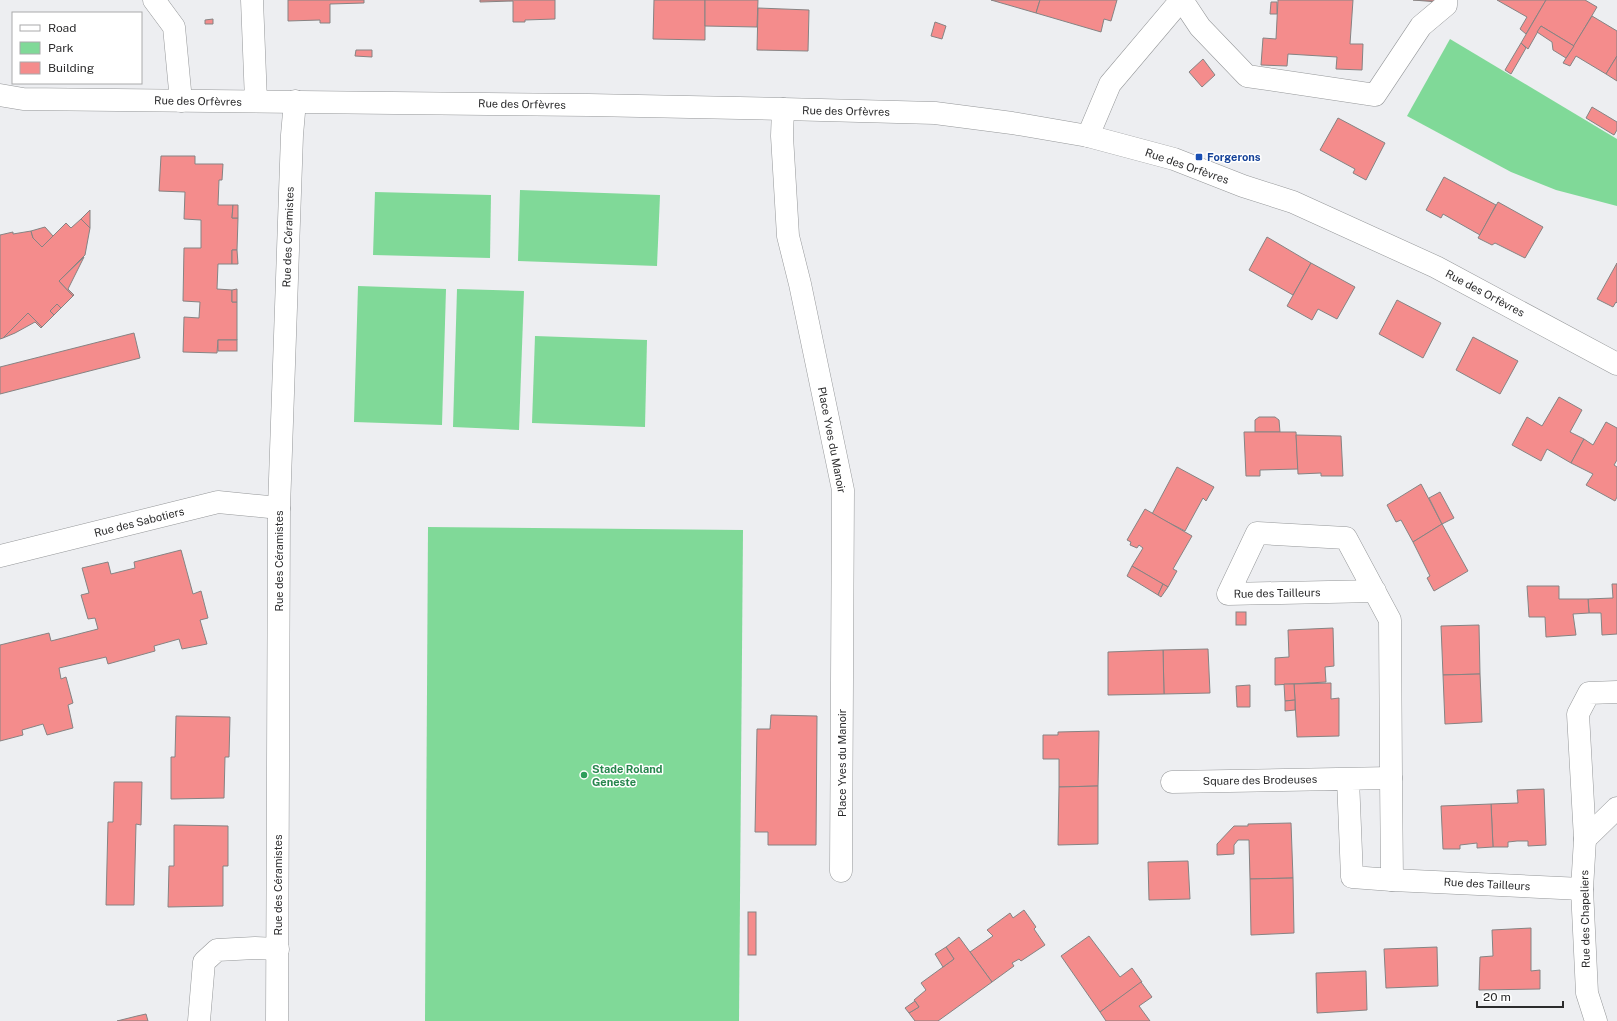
<svg xmlns="http://www.w3.org/2000/svg" width="1617" height="1021" viewBox="0 0 1617 1021" font-family="'Public Sans',sans-serif">
<style>
.green{fill:#80d998}
.building{fill:#f48c8c;stroke:#868383}
.lines{fill:none;stroke-linecap:round;stroke-linejoin:round}
.minor-casing{stroke:#959799;stroke-width:23}
.minor{stroke:#fff;stroke-width:22}
.transit-dot{fill:#1a4fb4;stroke:#fff;stroke-width:1.5}
.leisure-dot{fill:#2e9e5b;stroke:#fff;stroke-width:1.5}
.labels{text-anchor:middle;stroke-width:3;stroke-linejoin:round;paint-order:stroke}
.street-label{font-size:11px;fill:#2b2b2c;stroke:#fff}
.transit-label{font-size:11px;font-weight:bold;fill:#164399;stroke:#fff;text-anchor:start}
.leisure-label{font-size:11px;font-weight:bold;fill:#27864d;stroke:#fff;text-anchor:start}
</style>
<rect width="100%" height="100%" fill="#edeef1"/>
<!-- green -->
<g class="green">
<path d="M1450 39 1617 139V206L1556 190 1511 172 1407 116Z"/>
<path d="M520 190 660 195 657 266 518 261Z"/>
<path d="M375 192 491 195 490 258 373 255Z"/>
<path d="M358 286 446 289 442 425 354 422Z"/>
<path d="M457 289 524 291 519 430 453 427Z"/>
<path d="M535 336 647 340 645 427 532 423Z"/>
<path d="M428 527 743 530 739 1021H425Z"/>
</g>
<!-- building -->
<g class="building">
<path d="M288 0H364V3L330 4V23H320V20L288 21Z"/>
<path d="M480 0H555V19L525 20V22H513V1L480 2Z"/>
<path d="M654 0H705V40L653 39Z"/>
<path d="M705 0H758L757 27 705 26Z"/>
<path d="M991 0H1040L1036 13Z"/>
<path d="M1040 0H1117L1111 21 1104 19 1101 32 1036 13Z"/>
<path d="M1278 0H1353L1350 44H1363L1362 70 1336 69 1337 57 1288 54 1287 66 1261 65 1263 38 1276 39Z"/>
<path d="M1413 0H1438V2Z"/>
<path d="M1497 0H1546L1526 34 1520 29 1527 17Z"/>
<path d="M1546 0H1585L1597 7 1574 46 1541 26 1528 49 1521 43Z"/>
<path d="M1271 2H1277V14H1270Z"/>
<path d="M758 8 809 10 808 51 757 50Z"/>
<path d="M1592 16 1617 31V56L1606 74 1576 56 1570 66 1563 63Z"/>
<path d="M213 19V24H205V20Z"/>
<path d="M935 22 946 26 942 39 931 36Z"/>
<path d="M1541 26 1574 46 1566 58 1553 50 1552 42 1537 32Z"/>
<path d="M1521 43 1526 48 1511 74 1505 70Z"/>
<path d="M356 50H372V57L355 56Z"/>
<path d="M1617 56V81L1606 74Z"/>
<path d="M1203 59 1215 75 1202 87 1189 72Z"/>
<path d="M1592 107 1617 122V130L1614 135 1586 118Z"/>
<path d="M1338 118 1385 143 1366 180 1353 173 1355 169 1320 150Z"/>
<path d="M161 156H195V164H223L222 180H219L218 205H233L232 218H238L237 250H232V264H218L217 289 232 290V302H237V340H218L217 353 183 352 184 317 199 318 200 302 183 301 184 248H201V220L184 219 185 192 159 191Z"/>
<path d="M1444 177 1496 205 1480 235 1443 214 1441 218 1426 210Z"/>
<path d="M1498 202 1543 227 1525 258 1495 243 1492 245 1478 238Z"/>
<path d="M233 205H238V218H232Z"/>
<path d="M90 210V228L81 219Z"/>
<path d="M81 219 90 228 85 255 59 281 73 296 61 308 57 304 50 311 54 315 42 327 28 313 3 338 0 339V235L13 232V234L31 231 33 238 42 247 66 223 71 228Z"/>
<path d="M45 227 53 236 42 247 33 238 31 231Z"/>
<path d="M1267 237 1311 263 1293 295 1249 270Z"/>
<path d="M232 250H237L238 264H232Z"/>
<path d="M84 257 68 289 74 295 73 296 59 281Z"/>
<path d="M1311 263 1355 287 1337 319 1318 309 1312 320 1287 306Z"/>
<path d="M1617 263V303L1616 302 1613 307 1597 299Z"/>
<path d="M237 289V302H232V290Z"/>
<path d="M1397 300 1441 323 1423 358 1379 334Z"/>
<path d="M57 304 61 308 54 315 50 311Z"/>
<path d="M28 313 42 327 41 328 35 322 15 333 3 338Z"/>
<path d="M134 333 140 358 0 394V367Z"/>
<path d="M1473 337 1518 361 1500 394 1456 370Z"/>
<rect x="218" y="340" width="19" height="11"/>
<path d="M1559 397 1582 410 1570 432 1584 439 1571 463 1547 449 1541 461 1512 445 1527 417 1542 426Z"/>
<path d="M1259 417H1275L1279 420 1280 432H1255V420Z"/>
<path d="M1606 422 1617 428V460L1614 465 1617 467V497L1615 501 1586 485 1593 474 1571 463 1584 439 1593 445Z"/>
<path d="M1244 432H1296L1298 469 1260 470V476H1246Z"/>
<path d="M1296 435 1341 436 1343 476H1321V473L1298 474Z"/>
<path d="M1177 467 1214 487 1206 501 1203 498 1185 531 1152 514Z"/>
<path d="M1421 484 1442 524 1413 542 1401 520 1396 522 1387 505Z"/>
<path d="M1440 492 1454 518 1442 524 1429 498Z"/>
<path d="M1145 509 1192 536 1173 569 1177 571 1168 587 1132 566 1143 548 1139 545 1137 548 1130 545 1131 542 1127 540Z"/>
<path d="M1442 524 1468 571 1434 591 1427 578 1430 576 1413 542Z"/>
<path d="M181 550 193 594 201 591 208 618 200 620 207 644 182 649 179 639 154 646 155 651 108 664 106 657 59 668 61 679 66 677 73 703 68 705 73 728 47 735 43 724 22 730 23 735 0 741V645L49 633 51 641 98 629 95 618 88 619 81 595 89 593 82 568 108 562 111 574 135 568 134 562Z"/>
<path d="M1132 566 1163 584 1158 595 1127 576Z"/>
<path d="M1163 584 1168 587 1161 597 1158 595Z"/>
<path d="M1612 584H1617V634L1602 635 1601 613H1589L1588 599 1613 598Z"/>
<path d="M1527 586H1559V599H1588L1589 613 1573 614 1576 635 1546 637 1545 617H1529Z"/>
<rect x="1236" y="612" width="10" height="13"/>
<path d="M1479 625 1480 674 1443 675 1441 626Z"/>
<path d="M1333 628 1334 666 1325 667 1326 682 1275 685V658L1289 657 1288 630Z"/>
<path d="M1208 649 1210 693 1164 694 1163 650Z"/>
<path d="M1163 650 1164 694 1108 695V652Z"/>
<path d="M1480 674 1482 722 1445 724 1443 675Z"/>
<path d="M1331 683V699L1339 698V736L1297 737 1294 684Z"/>
<path d="M1284 684H1294L1295 700 1285 701Z"/>
<path d="M1250 685V707H1237L1236 686Z"/>
<path d="M1295 700V710L1285 711V701Z"/>
<path d="M771 715 817 716 816 845H768V832H755L757 729H770Z"/>
<path d="M176 716 230 717 229 757H225L224 798 171 799V757H175Z"/>
<path d="M1099 731 1098 786 1059 787V759H1043V735H1058V732Z"/>
<path d="M114 782H142L141 825 136 824 134 905H106L108 822H113Z"/>
<path d="M1098 786V844L1058 845 1059 787Z"/>
<path d="M1544 789 1546 845 1528 846V841H1517L1508 842V847H1493L1491 804 1518 803 1517 790Z"/>
<path d="M1491 804 1493 847 1477 848V843L1460 845V849H1443L1441 806Z"/>
<path d="M1291 823 1293 878 1250 879 1249 840H1238L1234 845V854L1217 855V844L1234 826H1248V824Z"/>
<path d="M174 825 228 826V866H223V906L168 907 169 866H174Z"/>
<path d="M1188 861 1190 899 1149 900 1148 862Z"/>
<path d="M1293 878 1294 933 1251 935 1250 879Z"/>
<path d="M1024 910 1036 927 1034 929 1045 945 1021 961 1019 959 1012 963 1014 966 992 982 970 952 993 936 987 930 1010 913 1013 918Z"/>
<rect x="748" y="912" width="8" height="43"/>
<path d="M1531 928V971L1540 970V989L1479 990 1480 957 1493 956 1492 930Z"/>
<path d="M1089 936 1120 977 1132 968 1142 982 1100 1012 1061 956Z"/>
<path d="M959 937 992 982 938 1021H915L909 1013 919 1007 914 1000 926 990 921 983 954 959 946 947Z"/>
<path d="M946 947 954 959 943 967 935 954Z"/>
<path d="M1437 947 1438 986 1386 988 1384 949Z"/>
<path d="M1366 971 1367 1010 1317 1013 1316 973Z"/>
<path d="M1141 982 1152 997 1139 1006 1150 1021H1106L1100 1012Z"/>
<path d="M915 1001 919 1007 909 1013 905 1008Z"/>
<path d="M146 1014 148 1021H117L137 1016Z"/>
</g>
<g class="lines">
<defs>
<g id="minor">
<path d="M154 0 174 27 181 101"/>
<path d="M252 0 256 101"/>
<path d="M1182 0 1200 27 1247 76 1375 95 1421 26 1446 5V0"/>
<path d="M0 95 23 99 589 105 783 109 935 113 1012 123 1088 136 1174 159 1243 186 1293 202 1436 267 1617 364"/>
<path d="M783 109 782 136 788 236 800 284 843 490 841 871"/>
<path d="M1088 136 1110 84 1181 0"/>
<path d="M0 556 218 502 279 508"/>
<path d="M1375 591 1228 594 1257 533 1346 538 1390 620 1391 778"/>
<path d="M1172 782 1391 778 1392 880 1352 877 1348 779"/>
<path d="M1585 839 1617 808"/>
<path d="M1392 880 1582 889"/>
<path d="M199 1021 204 962 217 950 255 948 278 949"/>
<path d="M277 1021 279 508 292 135 295 101"/>
<path d="M1596 1021 1587 993 1582 889 1585 839 1578 714 1589 693 1617 692"/>
</g>
</defs>
<!-- minor casing -->
<use href="#minor" class="minor-casing"/>
<!-- minor -->
<use href="#minor" class="minor"/>
</g>
<!-- markers -->
<rect class="transit-dot" x="1195" y="153" width="8" height="8" rx="2"/>
<circle class="leisure-dot" cx="584" cy="775" r="4"/>
<g class="labels">
<!-- street labels -->
<g class="street-label">
<text transform="translate(198 101) rotate(1)" y="4">Rue des Orfèvres</text>
<text transform="translate(522 104) rotate(1)" y="4">Rue des Orfèvres</text>
<text transform="translate(846 111) rotate(1)" y="4">Rue des Orfèvres</text>
<text transform="translate(1187 166) rotate(19)" y="4">Rue des Orfèvres</text>
<text transform="translate(288 237) rotate(-88)" y="4">Rue des Céramistes</text>
<text transform="translate(1485 293) rotate(28)" y="4">Rue des Orfèvres</text>
<text transform="translate(832 440) rotate(79)" y="4">Place Yves du Manoir</text>
<text transform="translate(139 522) rotate(-14)" y="4">Rue des Sabotiers</text>
<text transform="translate(279 561) rotate(-90)" y="4">Rue des Céramistes</text>
<text transform="translate(1277 593) rotate(-1)" y="4">Rue des Tailleurs</text>
<text transform="translate(842 763) rotate(-90)" y="4">Place Yves du Manoir</text>
<text transform="translate(1260 780) rotate(-1)" y="4">Square des Brodeuses</text>
<text transform="translate(1487 884) rotate(3)" y="4">Rue des Tailleurs</text>
<text transform="translate(278 885) rotate(-90)" y="4">Rue des Céramistes</text>
<text transform="translate(1585 919) rotate(-91)" y="4">Rue des Chapeliers</text>
</g>
<!-- transit labels -->
<g class="transit-label">
<text x="1207" y="161">Forgerons</text>
</g>
<!-- leisure labels -->
<g class="leisure-label">
<text x="592" y="773">Stade Roland<tspan x="592" dy="13">Geneste</tspan></text>
</g>
</g>
<!-- legend -->
<rect x="12" y="12" width="130" height="72" fill="#ffffff" stroke="#aaaaab"/>
<rect x="20" y="25" width="20" height="6" fill="#ffffff" stroke="#aaaaab"/>
<text x="48" y="32" font-size="12" fill="#2b2b2c">Road</text>
<rect x="20" y="42" width="20" height="12" fill="#80d998" stroke="#aaaaab"/>
<text x="48" y="52" font-size="12" fill="#2b2b2c">Park</text>
<rect x="20" y="62" width="20" height="12" fill="#f48c8c" stroke="#aaaaab"/>
<text x="48" y="72" font-size="12" fill="#2b2b2c">Building</text>
<!-- scale -->
<path d="M1477 1001v6h86v-6" fill="none" stroke="#2b2b2c" stroke-width="2"/>
<text x="1483" y="1001" font-size="12" fill="#2b2b2c" stroke="#ffffff" stroke-width="3" paint-order="stroke">20 m</text>
</svg>
